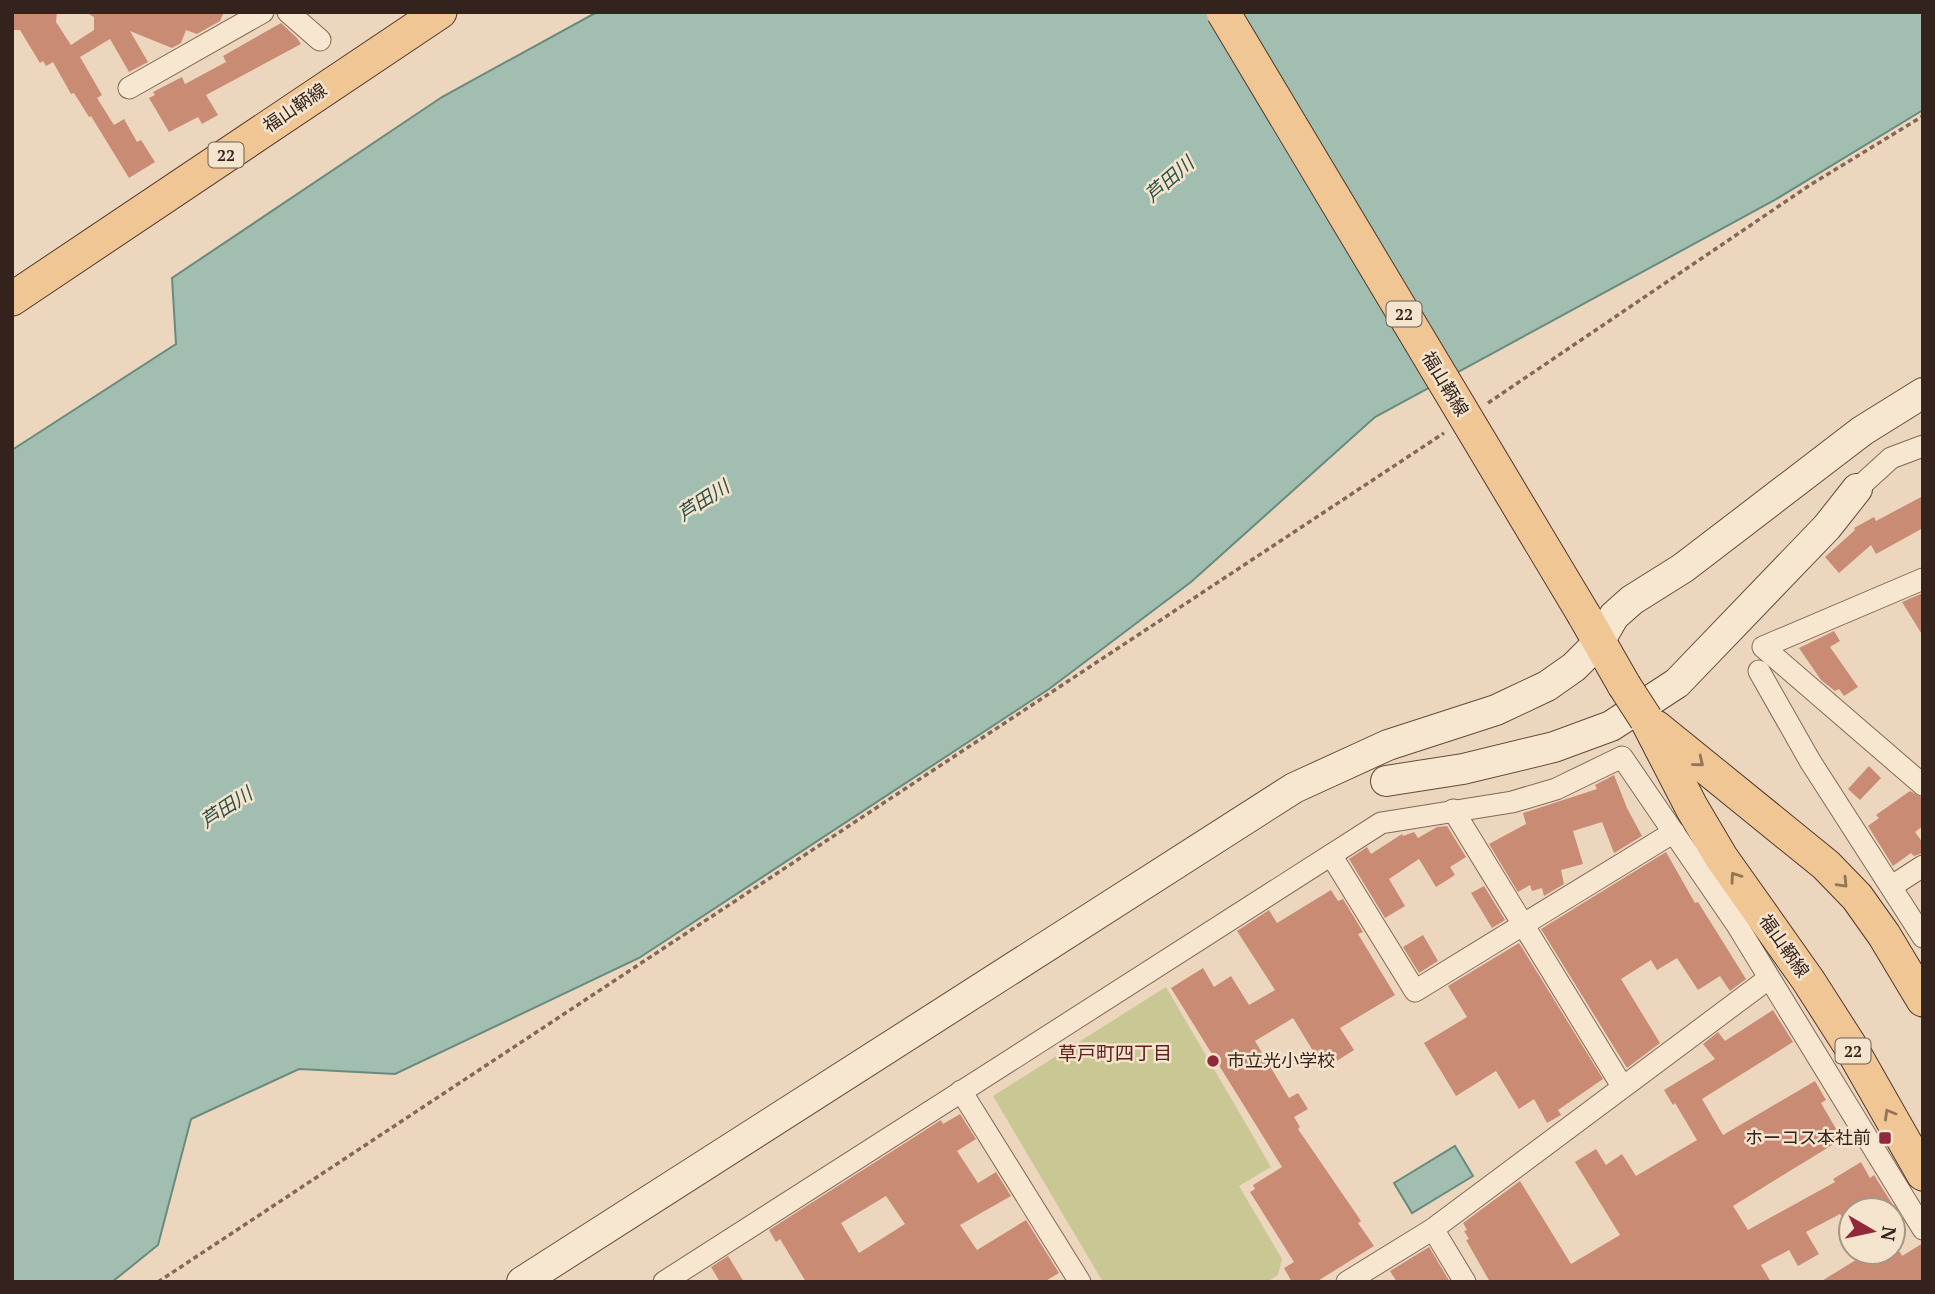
<svg xmlns="http://www.w3.org/2000/svg" width="1935" height="1294" viewBox="0 0 1935 1294" font-family="'PT Serif','Noto Sans JP',serif">
<style>
.green{fill:#c9c793}
.water{fill:#a1beb1;stroke:#698b7d;stroke-width:2}
.building{fill:#c98b74;fill-rule:evenodd}
.lines{fill:none;stroke-linecap:round;stroke-linejoin:round}
.street-casing{stroke:#846857;stroke-width:23}
.secondary-casing{stroke:#654a3b;stroke-width:32}
.primary-casing{stroke:#51382c;stroke-width:35}
.path{stroke:#846857;stroke-width:3.5;stroke-dasharray:5 3.5;stroke-linecap:butt}
.street{stroke:#f7e6d0;stroke-width:21}
.secondary{stroke:#f7e6d0;stroke-width:30}
.primary{stroke:#f0c695;stroke-width:33}
.primary-bridge-casing{stroke:#51382c;stroke-width:35;stroke-linecap:butt}
.primary-bridge{stroke:#f0c695;stroke-width:33}
.oneway{stroke:#927458}
.poi-dot{fill:#91293a;stroke:#f4e3cd;stroke-width:2.5}
.labels{text-anchor:middle;stroke-width:5;stroke-linejoin:round;paint-order:stroke}
.shield{fill:#f4e3cd;stroke:#6d5d51;stroke-width:2}
.shield-label{font-size:16px;font-weight:bold;fill:#33231c}
.street-label{font-size:18px;fill:#33231c;stroke:#f4e3cd}
.poi-label{font-size:18px;fill:#33231c;stroke:#f4e3cd;text-anchor:start}
.water-label{font-size:19px;font-style:italic;fill:#2b534a;stroke:#f4e3cd}
.neighbourhood-label{font-size:19px;fill:#5f201c;stroke:#f4e3cd}
</style>
<rect width="100%" height="100%" fill="#ecd7be"/>
<!-- green -->
<path class="green" d="M1166 987 1271 1167 1239 1186 1282 1259 1278 1275 1267 1282H1103L993 1096Z"/>
<!-- water -->
<g class="water">
<path d="M597 12H1923V110L1773 201 1375 417 1191 582 1049 689 639 958 395 1074 299 1069 191 1119 158 1245 112 1282H12V450L176 344 172 278 442 97Z"/>
<path d="M1455 1146 1473 1176 1412 1213 1394 1183Z"/>
</g>
<!-- building -->
<g class="building">
<path d="M12 12H57L56 22 71 45 94 30V17L85 12H224L220 21 197 34 186 30 181 43 172 48 130 31 148 62 129 72 110 39 80 57 102 95 97 98 114 125 124 119 137 142 141 140 155 162 129 178 91 116 89 117 74 93 71 94 53 62 46 66 43 61 40 63 20 30H12Z"/>
<path d="M281 23 297 38 301 44 206 95 218 115 202 124 198 117 169 132 149 98 155 95 153 92 182 77 185 84 226 62 223 56Z"/>
<path d="M1923 496V528L1876 554 1871 545 1839 573 1825 557 1855 530 1854 528 1874 517 1876 521Z"/>
<path d="M1923 593V636L1902 602Z"/>
<path d="M1834 631 1840 641 1830 647 1858 687 1844 696 1839 689 1835 691 1821 680 1799 648Z"/>
<path d="M1869 766 1881 778 1860 800 1848 789Z"/>
<path d="M1614 775 1627 808 1642 836 1614 853 1602 822 1573 831 1583 864 1561 870 1564 884 1544 896 1542 888 1532 891 1530 885 1518 892 1489 844 1526 824 1523 813 1597 789 1595 785Z"/>
<path d="M1910 791 1923 798V826L1915 832 1923 843V853L1914 856 1911 853 1893 866 1868 826 1879 818 1876 815Z"/>
<path d="M1447 826 1466 857 1450 867 1455 875 1436 887 1419 859 1389 879 1405 906 1385 918 1349 859 1367 847 1371 854 1402 834 1403 836 1414 832 1418 838 1437 827Z"/>
<path d="M1666 852 1695 903 1698 902 1746 979 1730 991 1720 976 1698 990 1677 958 1657 970 1651 960 1621 979 1660 1043 1627 1068 1541 929Z"/>
<path d="M1484 886 1505 920 1492 928 1471 893Z"/>
<path d="M1331 890 1338 901 1343 899 1363 932 1358 934 1395 995 1340 1028 1354 1050 1324 1069 1293 1018 1255 1041 1289 1098 1298 1093 1308 1109 1294 1117 1300 1127 1298 1129 1361 1221 1358 1223 1374 1246 1316 1282H1292L1284 1268 1294 1262 1250 1192 1255 1189 1253 1185 1282 1167 1171 988 1203 968 1214 987 1231 976 1249 1005 1275 990 1237 931 1269 910 1277 923Z"/>
<path d="M1423 935 1438 961 1419 973 1403 947Z"/>
<path d="M1519 943 1603 1079 1558 1110 1561 1115 1547 1123 1534 1099 1519 1109 1496 1071 1456 1096 1424 1043 1467 1017 1448 986Z"/>
<path d="M1773 1010 1793 1042 1702 1099 1723 1135 1815 1081 1826 1100 1821 1103 1842 1139 1733 1206 1748 1230 1835 1182 1833 1179 1861 1162 1870 1178 1874 1175 1896 1210H1851V1230L1840 1214 1806 1232 1819 1254 1798 1266 1789 1250 1761 1265 1771 1282H1490L1466 1240 1469 1239 1464 1231 1467 1230 1463 1223 1520 1181 1571 1264 1620 1235 1575 1162 1596 1149 1606 1165 1622 1154 1636 1176 1697 1140 1675 1103 1673 1105 1664 1090 1715 1059 1703 1044 1718 1032 1725 1041Z"/>
<path d="M960 1114 976 1139 957 1151 978 1183 996 1172 1011 1196 960 1225 977 1250 1026 1220 1059 1273 1044 1282H806L780 1239 776 1242 769 1230 941 1120 943 1124ZM886 1196 905 1224 859 1253 841 1223Z"/>
<path d="M1923 1243V1282H1820L1864 1255 1866 1258 1876 1252H1900L1902 1256Z"/>
<path d="M1429 1247 1450 1282H1397L1390 1271Z"/>
<path d="M728 1256 744 1282H720L711 1267Z"/>
</g>
<g class="lines">
<defs>
<g id="street">
<path d="M288 12 320 40"/>
<path d="M129 88 263 12"/>
<path d="M1857 489 1891 458 1923 446"/>
<path d="M1923 579 1763 647 1923 785"/>
<path d="M1759 671 1810 761 1923 937"/>
<path d="M1453 810 1622 1086"/>
<path d="M1331 855 1415 991 1674 832"/>
<path d="M1892 886 1923 866"/>
<path d="M961 1091 1080 1282"/>
<path d="M1433 1229 1465 1282"/>
<path d="M664 1282 1381 823 1512 802 1556 789 1622 757 1737 925 1923 1229"/>
<path d="M1347 1282 1433 1229 1768 979"/>
</g>
<g id="secondary">
<path d="M1386 781 1463 769 1554 747 1611 726 1677 683 1827 527 1857 489"/>
<path d="M522 1282 1294 788 1388 745 1496 710 1547 686 1574 667 1599 642 1614 616 1632 600 1683 568 1862 431 1923 393"/>
</g>
<g id="primary">
<path d="M12 299 440 12"/>
<path d="M1584 615 1624 685"/>
<path d="M1646 719 1692 808 1721 857 1808 980 1849 1044 1923 1174"/>
<path d="M1656 727 1826 865 1857 897 1884 935 1923 1000"/>
</g>
</defs>
<!-- street casing -->
<use href="#street" class="street-casing"/>
<!-- secondary casing -->
<use href="#secondary" class="secondary-casing"/>
<!-- primary casing -->
<use href="#primary" class="primary-casing"/>
<!-- path -->
<g class="path">
<path d="M1488 403 1810 185 1923 116"/>
<path d="M158 1282 1444 433"/>
</g>
<!-- street -->
<use href="#street" class="street"/>
<!-- secondary -->
<use href="#secondary" class="secondary"/>
<!-- primary -->
<use href="#primary" class="primary"/>
<defs>
<g id="primary-bridge">
<path d="M1223 12 1584 615"/>
<path d="M1624 685 1646 719"/>
</g>
</defs>
<!-- primary-bridge casing -->
<use href="#primary-bridge" class="primary-bridge-casing"/>
<!-- primary-bridge -->
<use href="#primary-bridge" class="primary-bridge"/>
</g>
<!-- one-way arrows -->
<defs><path id="oneway-chevron" d="M-2-3.5L2.5 0L-2 3.5" fill="none" stroke-width="1.6" stroke-linecap="round" stroke-linejoin="round" transform="scale(1.75)"/></defs>
<g class="oneway">
<use href="#oneway-chevron" transform="translate(1699 762) rotate(39)"/>
<use href="#oneway-chevron" transform="translate(1735 877) rotate(-125)"/>
<use href="#oneway-chevron" transform="translate(1843 883) rotate(46)"/>
<use href="#oneway-chevron" transform="translate(1889 1114) rotate(-120)"/>
</g>
<!-- markers -->
<g class="poi-dot">
<circle cx="1213" cy="1061" r="7"/>
<rect x="1878" y="1131" width="14" height="14" rx="3.5"/>
</g>
<g class="labels">
<!-- shield labels -->
<g class="shield">
<rect x="208.5" y="142.5" width="35" height="25" rx="5"/>
<rect x="1386.5" y="301.5" width="35" height="25" rx="5"/>
<rect x="1835.5" y="1038.5" width="35" height="25" rx="5"/>
</g>
<g class="shield-label">
<text x="226" y="161">22</text>
<text x="1404" y="320">22</text>
<text x="1853" y="1057">22</text>
</g>
<!-- street labels -->
<g class="street-label">
<text transform="translate(295 108) rotate(-34)" y="6">福山鞆線</text>
<text transform="translate(1445 384) rotate(59)" y="6">福山鞆線</text>
<text transform="translate(1784 946) rotate(55)" y="6">福山鞆線</text>
</g>
<!-- poi labels -->
<g class="poi-label">
<text x="1227" y="1067">市立光小学校</text>
<text x="1871" y="1144" text-anchor="end">ホーコス本社前</text>
</g>
<!-- water labels -->
<g class="water-label">
<text transform="translate(1169 179) rotate(-41)" y="7">芦田川</text>
<text transform="translate(703 500) rotate(-33)" y="7">芦田川</text>
<text transform="translate(226 807) rotate(-33)" y="7">芦田川</text>
</g>
<!-- neighbourhood labels -->
<g class="neighbourhood-label">
<text x="1115" y="1060">草戸町四丁目</text>
</g>
</g>
<!-- border -->
<rect width="1935" height="1294" fill="none" stroke="#33231c" stroke-width="28"/>
<!-- north arrow -->
<g transform="translate(1872 1231) rotate(99)"><circle r="33" fill="#f4e3cd" stroke="#a79686" stroke-width="2"/>
<path d="M0-5L12 26L0 18L-12 26Z" fill="#91293a"/>
<text y="-10" font-size="19" font-weight="bold" text-anchor="middle" fill="#33231c">N</text>
</g>
</svg>
